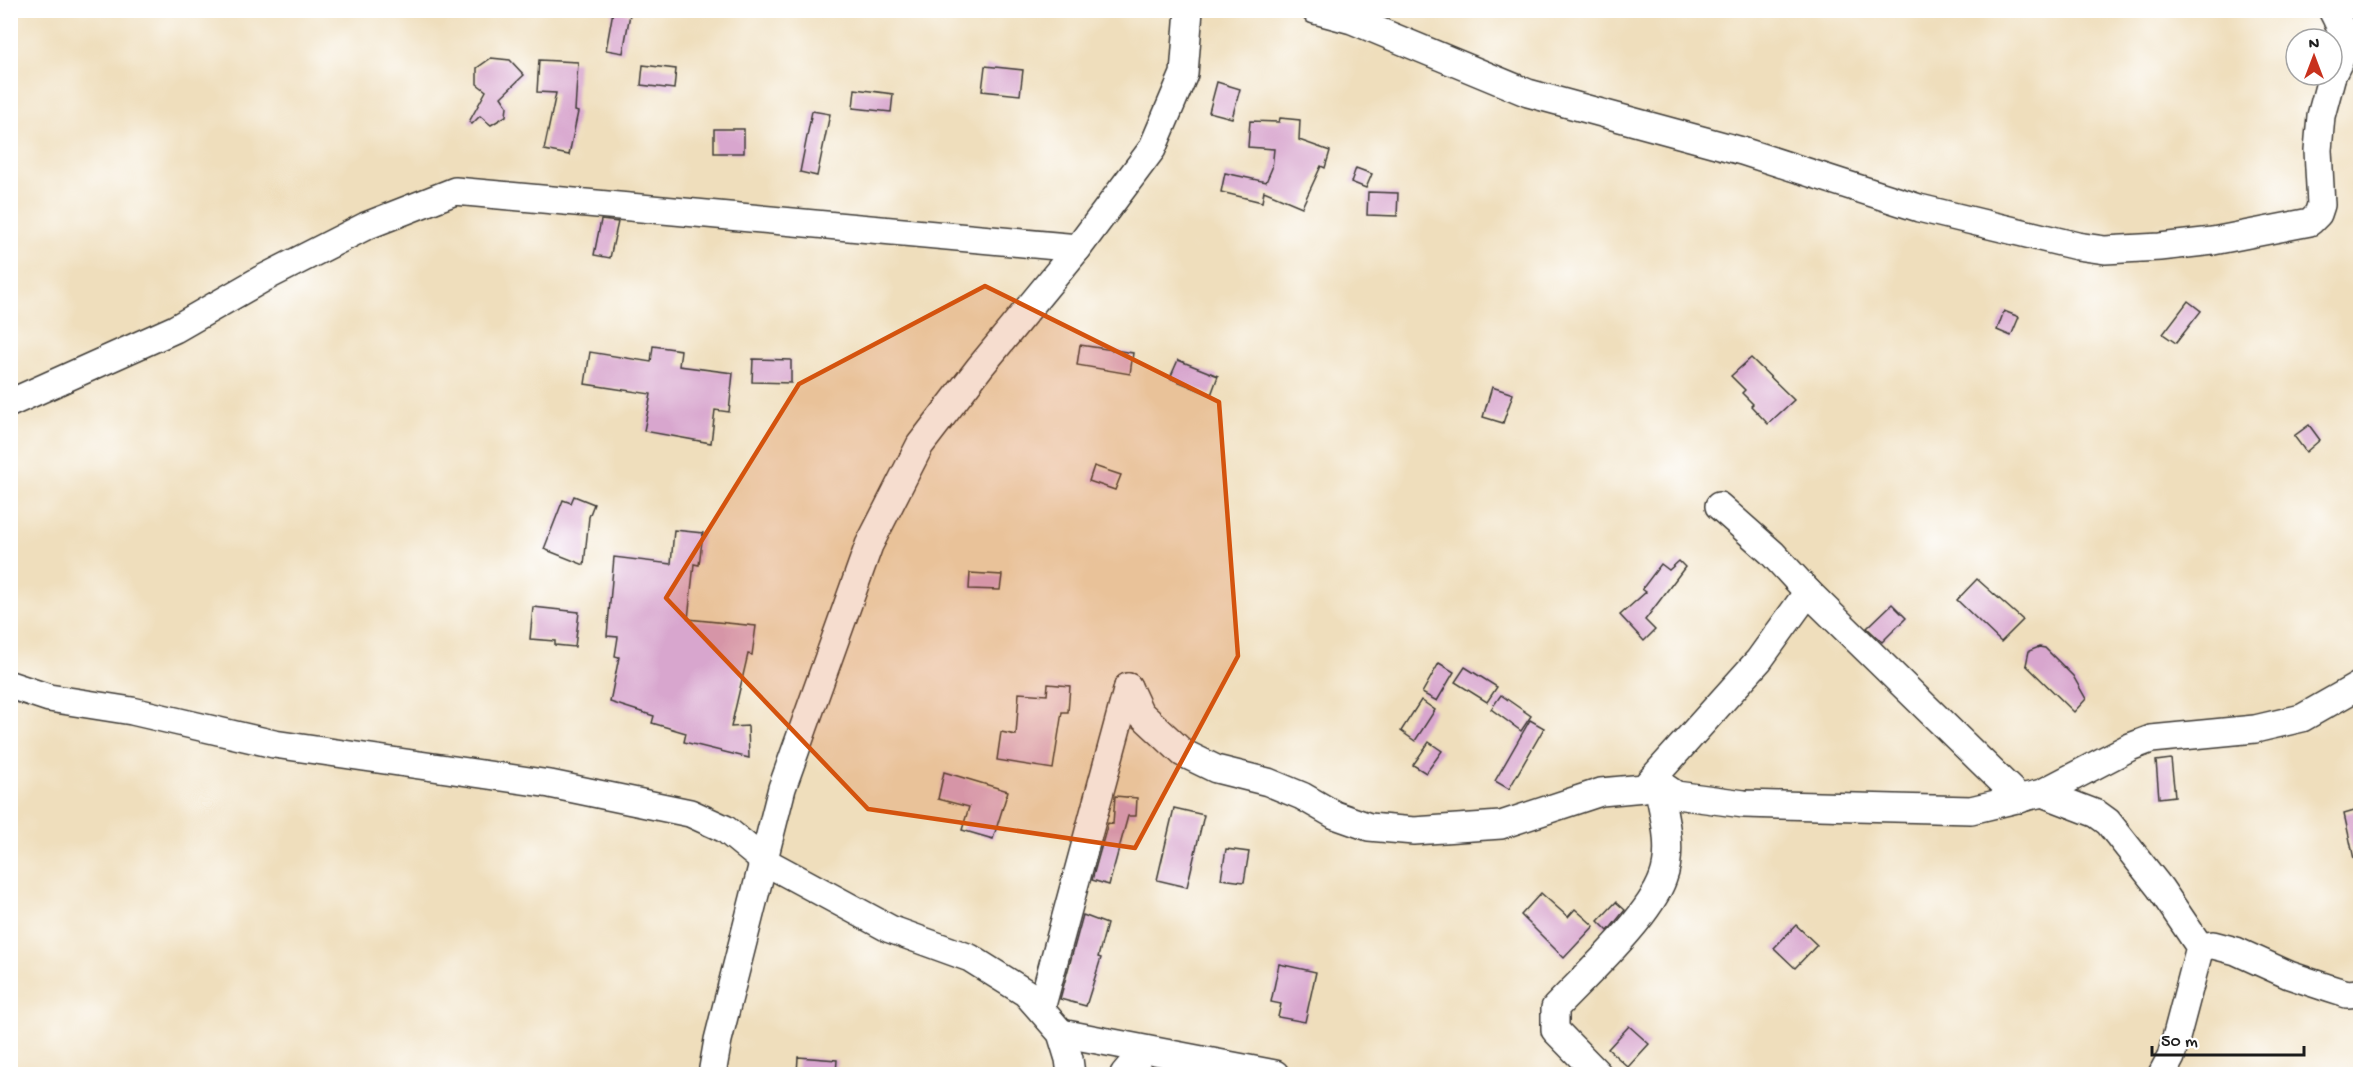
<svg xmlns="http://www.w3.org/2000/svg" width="2371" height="1085" viewBox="0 0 2371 1085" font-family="'Gochi Hand',sans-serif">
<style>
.building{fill:#d8a6ce}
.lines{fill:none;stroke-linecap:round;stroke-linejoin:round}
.minor-casing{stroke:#3c3934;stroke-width:30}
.minor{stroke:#fff;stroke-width:27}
.marked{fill:#d4530e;fill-opacity:0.2;stroke:#d4530e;stroke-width:4.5;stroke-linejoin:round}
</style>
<rect width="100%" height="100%" fill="#fff"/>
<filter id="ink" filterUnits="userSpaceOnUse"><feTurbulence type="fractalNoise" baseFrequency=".0167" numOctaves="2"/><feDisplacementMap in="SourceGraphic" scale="12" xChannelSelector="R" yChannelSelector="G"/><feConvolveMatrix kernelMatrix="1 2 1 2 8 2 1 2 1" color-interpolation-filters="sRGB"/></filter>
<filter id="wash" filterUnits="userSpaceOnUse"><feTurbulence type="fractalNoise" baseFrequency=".008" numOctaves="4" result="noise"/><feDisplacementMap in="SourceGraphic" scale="24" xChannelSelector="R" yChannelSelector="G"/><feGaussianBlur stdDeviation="1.35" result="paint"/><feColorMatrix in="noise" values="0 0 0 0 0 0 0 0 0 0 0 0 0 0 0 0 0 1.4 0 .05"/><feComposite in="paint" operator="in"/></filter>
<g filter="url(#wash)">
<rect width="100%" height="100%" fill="#efdebc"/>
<g id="blocks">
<!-- building -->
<g class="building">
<path d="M613 11 630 14 623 53 606 50Z"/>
<path d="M491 58 510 60 524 75 501 97 507 106 506 116 491 125 480 116 472 124 469 122 486 91 477 84V68Z"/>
<path d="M539 60 578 62 575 111 578 112 569 155 544 150 556 93 537 92Z"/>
<path d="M643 65 676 69 674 89 641 85Z"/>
<path d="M985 66 1023 70 1020 95 982 91Z"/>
<path d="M1217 82 1240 89 1232 118 1209 112Z"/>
<path d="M855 89 893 94 891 112 853 108Z"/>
<path d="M812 111 830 114 817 176 800 172Z"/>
<path d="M1280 118 1300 120 1299 140 1330 151 1325 168 1321 166 1302 207 1264 191 1262 202 1221 192 1225 173 1266 182 1272 168 1274 149 1248 147 1250 121 1279 122Z"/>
<rect x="714" y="129" width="30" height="24"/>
<path d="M1356 168 1372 174 1366 188 1351 182Z"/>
<path d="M1368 192 1398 193 1397 216 1367 215Z"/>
<path d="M601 220 618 222 610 258 594 255Z"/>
<path d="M2188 301 2201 311 2176 343 2163 334Z"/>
<path d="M2004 311 2019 317 2011 336 1997 330Z"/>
<path d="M1080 345 1133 353 1130 374 1077 365Z"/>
<path d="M653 346 681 350 679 366 733 373 729 412 715 410 711 443 644 431 651 394 585 384 590 352 651 362Z"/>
<path d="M1751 358 1794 400 1768 424 1751 406 1753 404 1742 393 1745 390 1731 376Z"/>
<path d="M753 359 791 360V383L752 382Z"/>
<path d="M1178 360 1218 376 1211 395 1170 378Z"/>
<path d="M1492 387 1513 394 1503 423 1483 417Z"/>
<path d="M2309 425 2320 440 2306 452 2294 436Z"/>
<path d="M1094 466 1121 475 1115 490 1089 481Z"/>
<path d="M574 496 594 504 589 517 584 565 544 549 563 500 571 503Z"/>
<path d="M674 530 703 533 699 565 694 564 688 619 756 626 752 655 748 654 731 727 748 726 749 758 684 742 686 733 652 723 654 716 610 702 619 657 615 656 618 637 607 636 614 557 671 564Z"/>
<path d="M1679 561 1685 567 1645 620 1655 630 1644 641 1620 615 1646 592 1642 589 1661 564 1669 570Z"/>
<path d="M970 573 1002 575 1000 590 969 589Z"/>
<path d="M1977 579 2023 620 2001 642 1957 600Z"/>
<path d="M1892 604 1906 618 1882 642 1867 628Z"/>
<path d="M533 607 579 612 575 647 555 645V641L530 639Z"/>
<path d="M2039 647 2045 648 2073 676 2086 699 2074 712 2026 665 2029 651Z"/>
<path d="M1439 663 1454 672 1437 701 1422 693Z"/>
<path d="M1465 667 1497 687 1487 702 1455 682Z"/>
<path d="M1048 684 1070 686 1068 712H1062L1053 769 997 760 1001 732 1016 735 1019 693 1047 695Z"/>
<path d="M1501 695 1531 716 1521 731 1491 709Z"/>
<path d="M1421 700 1435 710 1415 741 1401 731Z"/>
<path d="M1530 720 1544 728 1509 789 1495 781Z"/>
<path d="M1429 742 1442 751 1426 773 1413 765Z"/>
<path d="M2171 759 2175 796 2159 798 2156 761Z"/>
<path d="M944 772 1008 791 993 839 962 830 969 807 938 799Z"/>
<path d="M1115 796 1137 798 1136 816H1128L1109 885 1092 880 1108 823 1113 824Z"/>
<path d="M1174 808 1204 815 1187 887 1157 880Z"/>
<path d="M2361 809V858L2354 859 2344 814Z"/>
<path d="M1226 849 1249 852 1244 882 1221 879Z"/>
<path d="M1541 893 1568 917 1575 909 1594 926 1564 958 1521 915Z"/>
<path d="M1616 902 1625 910 1608 931 1598 921Z"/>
<path d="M1083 915 1107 924 1098 957 1101 958 1086 1006 1060 999Z"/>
<path d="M1796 925 1817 945 1795 968 1774 948Z"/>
<path d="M1279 964 1316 972 1305 1022 1278 1017 1281 1004 1271 1002Z"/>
<path d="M1629 1026 1649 1044 1628 1067 1608 1049Z"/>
<path d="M798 1057 837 1060 836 1074H797Z"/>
</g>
</g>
</g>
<g filter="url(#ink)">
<use href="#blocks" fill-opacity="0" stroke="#3c3934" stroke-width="1.5"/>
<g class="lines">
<defs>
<g id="minor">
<path d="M1315 10 1352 20 1528 93 1742 151 1919 208 2077 246 2105 250 2160 247 2213 241 2310 222 2318 214 2321 205 2318 150 2321 116 2332 75"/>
<path d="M2332 10C2348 40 2348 45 2332 75"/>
<path d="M10 403 175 329 262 279 366 226 455 191 1078 248"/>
<path d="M1719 506 1772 553 1808 592 2020 799"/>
<path d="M10 685 49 698 132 711 274 744 550 784 690 813 725 829 764 861 890 929 970 958 1026 993 1061 1033 1069 1059 1071 1074"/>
<path d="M1128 687 1140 713 1183 753 1216 769 1268 782 1302 796 1335 815 1369 827 1414 831 1501 825 1601 792 1644 788 1759 660 1808 592"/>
<path d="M1654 780 1676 795 1744 804 1971 810 2042 793 2130 747 2151 739 2255 729 2302 718 2360 685"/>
<path d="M2042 793 2097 814 2108 822 2160 888 2200 947 2171 1057 2162 1074"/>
<path d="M2200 947 2213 945 2236 951 2289 975 2331 989 2347 994 2360 993"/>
<path d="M1041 1009 1128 687"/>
<path d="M1061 1033 1275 1074"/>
<path d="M712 1074 718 1040 782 788 869 545 920 445 980 367 1078 248 1152 149 1184 74 1189 10"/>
<path d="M1124 1074 1144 1050"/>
<path d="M1598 1074 1555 1030V1008C1585 976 1649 918 1663 878 1674 849 1663 811 1657 782"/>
</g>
</defs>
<!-- minor casing -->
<use href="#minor" class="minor-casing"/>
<!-- minor -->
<use href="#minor" class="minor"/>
</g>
</g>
<!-- marked area -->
<path class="marked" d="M985 286 1219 402 1238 656 1135 848 868 809 666 598 799 384Z"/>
<!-- margin -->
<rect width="2371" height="1085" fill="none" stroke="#fff" stroke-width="36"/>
<!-- north arrow -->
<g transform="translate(2314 57)"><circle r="28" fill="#ffffff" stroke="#a4a4a4" stroke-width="1.5"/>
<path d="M0-4.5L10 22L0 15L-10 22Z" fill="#c8321e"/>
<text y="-9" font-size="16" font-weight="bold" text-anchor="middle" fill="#1c1c1c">N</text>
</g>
<!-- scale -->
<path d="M2152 1046v9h152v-9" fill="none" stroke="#1c1c1c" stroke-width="3"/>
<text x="2161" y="1046" font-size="18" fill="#1c1c1c" stroke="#ffffff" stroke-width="4.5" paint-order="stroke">50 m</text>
</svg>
